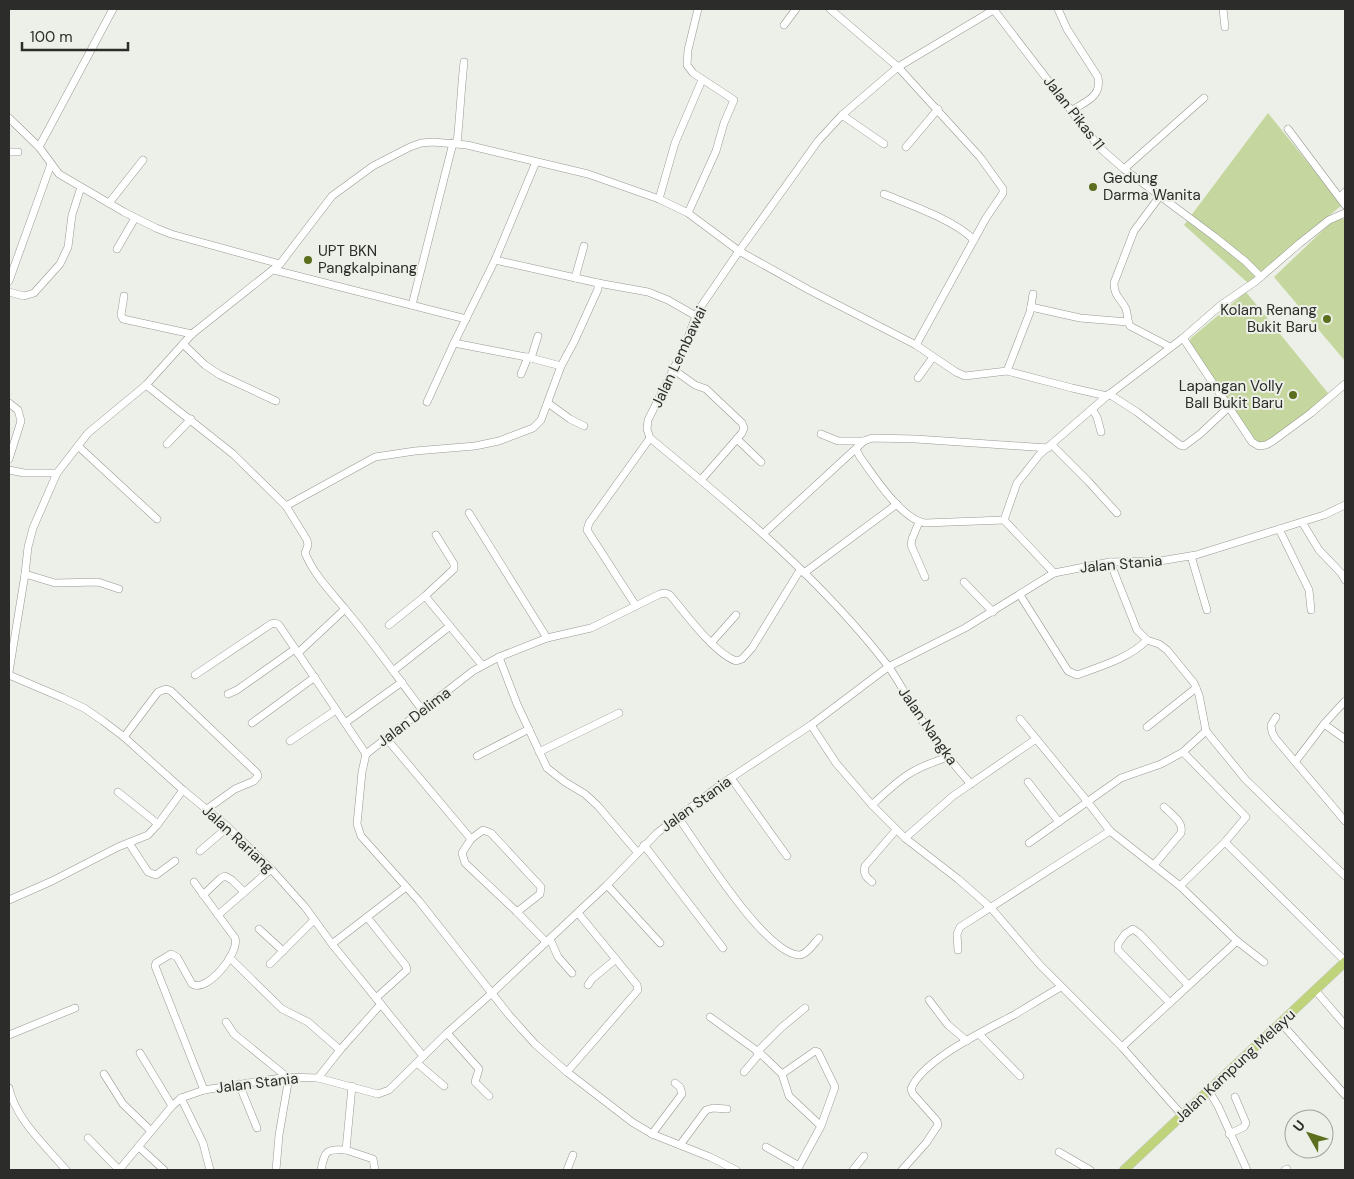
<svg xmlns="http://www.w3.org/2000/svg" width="1354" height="1179" viewBox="0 0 1354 1179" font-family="'DM Sans',sans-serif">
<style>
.green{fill:#c5d79e}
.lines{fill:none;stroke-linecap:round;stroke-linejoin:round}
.minor-casing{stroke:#969992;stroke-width:8}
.major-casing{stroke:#cccdcc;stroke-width:10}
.minor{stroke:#fff;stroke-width:7}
.major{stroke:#bfd37b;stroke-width:9}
.poi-dot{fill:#5b6f1e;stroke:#edf0e8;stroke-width:2}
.labels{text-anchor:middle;stroke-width:4;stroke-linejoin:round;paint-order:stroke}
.street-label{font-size:15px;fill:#2c2d2a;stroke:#edf0e8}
.poi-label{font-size:15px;fill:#2c2d2a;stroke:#edf0e8;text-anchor:start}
</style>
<rect width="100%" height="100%" fill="#edf0e8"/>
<!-- green -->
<g class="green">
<path d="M1268 113 1342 205 1248 283 1184 225Z"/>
<path d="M1340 214 1345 221V361L1274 277Z"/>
<path d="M1246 292 1332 398 1261 448 1228 402 1189 342 1191 338Z"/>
</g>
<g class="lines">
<defs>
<g id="minor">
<path d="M830 9 898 67 980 157 1003 189V193L986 218 916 345"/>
<path d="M1058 9 1067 29 1098 77C1102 97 1086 101 1071 111"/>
<path d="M1223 9 1225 27"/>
<path d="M994 10 1100 148 1124 169 1215 237 1245 261 1261 277"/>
<path d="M784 25 796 9"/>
<path d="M842 115 884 144"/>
<path d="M9 118 39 147 59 174 124 212 156 228 171 234 280 264 332 196 373 166 410 147 421 143 433 142 467 145 588 174 659 199 688 213 739 251 809 290 916 345 956 372 965 376 1007 371 1072 388 1107 396"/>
<path d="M1288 129 1345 205"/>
<path d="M457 143C460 116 461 89 464 62"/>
<path d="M39 147 113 9"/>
<path d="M906 147 938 109"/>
<path d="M9 152H18"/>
<path d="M1124 169 1204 98"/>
<path d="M884 194C911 205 954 220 974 240"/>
<path d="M1160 196 1134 231 1114 283C1114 297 1121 298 1126 309 1128 315 1127 321 1130 326L1170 347"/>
<path d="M1340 197 1345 192"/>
<path d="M659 199 675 143 702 80"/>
<path d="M109 203 143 160"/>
<path d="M688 213 716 151 724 123 734 100 693 73 687 65 688 50 698 9"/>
<path d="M117 249 135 218"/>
<path d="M495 260 598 283 648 292 668 300 696 316"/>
<path d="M274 270 466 319"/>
<path d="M575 278 584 246"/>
<path d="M9 281 51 164"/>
<path d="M9 292 24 296 34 293 60 264 68 247 72 215 81 187"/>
<path d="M124 296 121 315 123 319 192 334"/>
<path d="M412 305 453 143"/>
<path d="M1031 307 1080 318 1128 322"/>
<path d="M1183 338 1252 442 1259 446 1266 445 1273 441 1311 413 1345 384"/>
<path d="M454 343 531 358 561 366"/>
<path d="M183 344 205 365 220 375 276 401"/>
<path d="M531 358 538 336"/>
<path d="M674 370 695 385 706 389 742 423 744 428 742 433 701 480"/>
<path d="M1007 371 1030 312 1033 294"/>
<path d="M521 374 528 357"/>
<path d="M918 378 933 357"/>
<path d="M146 385 233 454 286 506 307 540 308 545 305 553C314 575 331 592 345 609 373 642 397 677 423 711"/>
<path d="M1109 394 1137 412 1180 445 1184 446 1200 434 1230 406"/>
<path d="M427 402 454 343 495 260 536 162"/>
<path d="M9 403 18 410 21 421 9 459"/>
<path d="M548 403 570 419 584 426"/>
<path d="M1092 409 1097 417 1101 432"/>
<path d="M821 434 838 441H864"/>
<path d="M737 439 761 462"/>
<path d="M167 444 191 419"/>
<path d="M1052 445 1088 481 1117 513"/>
<path d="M78 446 157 519"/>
<path d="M856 449 860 457C874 476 901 519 925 523L1004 520"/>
<path d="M9 470 24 473H57"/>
<path d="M286 506 375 457 415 451 475 446 499 441 533 428 541 420 561 366 574 342 598 289V283"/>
<path d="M469 513 547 638"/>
<path d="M919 522 912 539 911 545 925 577"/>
<path d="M1302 522 1319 550 1341 573 1345 580"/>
<path d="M1279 529 1309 590 1311 610"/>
<path d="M763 534 864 441 872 438 916 439 1048 448"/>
<path d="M436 535 454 564V569L425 596 482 665"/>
<path d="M1191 556 1207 610"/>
<path d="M1110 562 1137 630 1147 640 1159 644 1167 650 1194 683 1199 695 1206 731 1246 780 1345 876"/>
<path d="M804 573 897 504"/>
<path d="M1054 573 1004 520 1017 483 1040 454 1107 396 1183 338 1221 305 1256 281 1300 243 1329 220 1345 213"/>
<path d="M25 574 55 583 98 582 119 589"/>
<path d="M964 582 993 612"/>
<path d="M1020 595 1068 671 1077 675C1101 666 1128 659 1147 640"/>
<path d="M636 606 587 530 589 523 650 438"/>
<path d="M389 625 425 596"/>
<path d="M711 643 736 615"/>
<path d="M298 653 345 609"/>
<path d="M499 657 547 638 591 628 660 594 665 593 670 595C686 614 714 653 736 661L742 659 752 648 800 570"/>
<path d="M393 671 450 626"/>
<path d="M9 672 25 574 28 547 33 528 57 473 88 433 146 385 192 334 280 264"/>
<path d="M9 675 63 698 84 708 103 721 124 737 183 790 228 827 271 869 305 907 332 944 423 1056"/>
<path d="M195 675 271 624 275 623 279 625 366 754"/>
<path d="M228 694 237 690 295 649"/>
<path d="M1276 717 1271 725 1272 732 1275 738 1345 821"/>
<path d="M1020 719 1087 801 1110 831 1180 886 1237 941 1122 1047"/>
<path d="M252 723 315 677"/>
<path d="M345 723 402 682"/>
<path d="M1324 724 1345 739"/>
<path d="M811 725 836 763 872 805 905 838 958 879 991 908 1040 965 1122 1047 1182 1115"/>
<path d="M1147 727 1196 688"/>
<path d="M124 737 158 692 166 689 171 691 257 773 258 776 254 781 235 789 207 809"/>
<path d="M386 738 471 839 462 853 465 863 517 912 546 942"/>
<path d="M290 741 336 710"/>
<path d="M539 752 619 713"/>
<path d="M477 756 529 729"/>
<path d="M1295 762 1324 724 1345 701"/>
<path d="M731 778 787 856"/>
<path d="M1028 782 1059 822"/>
<path d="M971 784C949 760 929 732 912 705 904 692 897 678 888 666 821 579 734 507 650 438L647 429 648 420 684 348 696 316 702 305 739 251 818 141 842 115 898 67 995 9"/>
<path d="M118 792 158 824"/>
<path d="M872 805C900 779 911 768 949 757"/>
<path d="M678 817C698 845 765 954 799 955 807 955 814 943 819 938"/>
<path d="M905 838 953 796 1036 739"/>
<path d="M471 839 483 830 491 833 541 887 540 894 517 912"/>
<path d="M1225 842 1345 961"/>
<path d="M129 843 148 872 156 875 175 861"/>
<path d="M1029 843 1121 778 1161 764 1183 752 1206 731"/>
<path d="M644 845 723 948"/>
<path d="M200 851 228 827"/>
<path d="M637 852 598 806 585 794 565 782 547 768 517 704 499 657 473 671 366 754 362 772 357 824 361 836 419 901 509 1015 535 1044 567 1072 632 1122 652 1134 710 1157 736 1170"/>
<path d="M1154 865 1181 833C1184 822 1171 814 1164 807"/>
<path d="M194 882 235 938C240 953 206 994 192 984L177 957 171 954 156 963 155 966 204 1090"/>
<path d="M872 882C866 877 863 874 865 866L896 830"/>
<path d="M607 885 660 943"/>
<path d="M1180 886 1225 842 1246 817 1183 752"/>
<path d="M203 895 221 878 225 876 232 880 244 892"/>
<path d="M9 900 52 881 118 847 148 835 158 824 183 790"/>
<path d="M218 915 271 869"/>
<path d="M367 917 406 966 407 970 376 998"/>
<path d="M259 929 283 951"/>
<path d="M550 939 558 957 572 973"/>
<path d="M1237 941 1264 962"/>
<path d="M332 944 406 887"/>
<path d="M958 950 957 934 960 927 1110 831"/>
<path d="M230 958 282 1009 308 1022 340 1050"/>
<path d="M270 964 314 920"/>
<path d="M588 985 592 979 616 959"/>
<path d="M1316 991 1345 1025"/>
<path d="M929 1000 948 1025 967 1041"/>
<path d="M1170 1003 1118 950V944L1125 934 1133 929 1140 934 1188 985"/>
<path d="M710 1017 760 1053 782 1074"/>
<path d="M226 1022 234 1034 287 1077"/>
<path d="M1281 1023 1345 1095"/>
<path d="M447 1033 479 1069 475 1082 489 1096"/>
<path d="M979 1034 1020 1076"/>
<path d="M9 1035 75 1008"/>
<path d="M757 1052 782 1027 805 1008"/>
<path d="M140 1053 172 1106"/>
<path d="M417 1063 444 1086"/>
<path d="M567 1072 638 990 637 985 578 913"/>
<path d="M744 1072 760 1053"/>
<path d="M104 1074 123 1104 151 1131"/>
<path d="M318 1078 340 1050 381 1004"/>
<path d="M239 1084 257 1128"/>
<path d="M352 1086 346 1150 373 1159 375 1170"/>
<path d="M9 1088C16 1120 46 1146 66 1170"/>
<path d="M1209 1091 1218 1106 1247 1170"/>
<path d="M181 1098 203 1143 210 1170"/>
<path d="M652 1134 682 1094 680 1087 675 1083"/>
<path d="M1229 1134 1244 1127 1246 1123 1235 1097"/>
<path d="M88 1138 119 1170"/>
<path d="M680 1145 706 1110 713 1108 727 1109"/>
<path d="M139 1147 164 1170"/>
<path d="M766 1147 799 1166"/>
<path d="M1059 1152 1090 1170"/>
<path d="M119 1170 172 1106 181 1098 204 1090 287 1077 318 1078 378 1094 389 1090 447 1033 492 993 607 885 657 833 723 783 811 725 888 667 965 628 1054 573 1110 562 1160 561 1196 555 1324 515 1345 505"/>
<path d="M276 1170 279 1135 289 1077"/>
<path d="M321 1170C325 1150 326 1149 346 1150"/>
<path d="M567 1170 573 1155"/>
<path d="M797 1170 821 1126 835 1087 818 1052 815 1051 782 1074 789 1096 821 1126"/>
<path d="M853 1170 864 1156"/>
<path d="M902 1170 926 1143 938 1125 937 1121 913 1094 911 1089C922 1060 986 1030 1014 1015 1029 1006 1045 996 1061 987"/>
<path d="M1285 1170 1287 1169"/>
</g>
<path id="major" d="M1124 1170 1345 962"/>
</defs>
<!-- minor casing -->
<use href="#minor" class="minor-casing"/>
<!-- major casing -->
<use href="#major" class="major-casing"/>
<!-- minor -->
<use href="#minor" class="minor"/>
<!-- major -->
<use href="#major" class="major"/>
</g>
<!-- markers -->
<g class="poi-dot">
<circle cx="1093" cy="187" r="5"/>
<circle cx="308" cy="260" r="5"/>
<circle cx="1327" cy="319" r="5"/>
<circle cx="1293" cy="395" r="5"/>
</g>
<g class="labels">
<!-- street labels -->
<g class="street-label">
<text transform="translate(1074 113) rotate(52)" y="5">Jalan Pikas 11</text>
<text transform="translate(679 357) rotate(-65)" y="5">Jalan Lembawai</text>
<text transform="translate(1121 564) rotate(-5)" y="5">Jalan Stania</text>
<text transform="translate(414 717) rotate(-37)" y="5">Jalan Delima</text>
<text transform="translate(928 726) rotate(55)" y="5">Jalan Nangka</text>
<text transform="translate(696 804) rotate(-36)" y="5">Jalan Stania</text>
<text transform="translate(238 839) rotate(43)" y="5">Jalan Rariang</text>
<text transform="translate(1235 1066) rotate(-43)" y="5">Jalan Kampung Melayu</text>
<text transform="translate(257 1083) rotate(-7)" y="5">Jalan Stania</text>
</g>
<!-- poi labels -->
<g class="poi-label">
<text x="1103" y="183">Gedung<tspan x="1103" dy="17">Darma Wanita</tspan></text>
<text x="318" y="256">UPT BKN<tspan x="318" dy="17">Pangkalpinang</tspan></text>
<text x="1317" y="315" text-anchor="end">Kolam Renang<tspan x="1317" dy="17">Bukit Baru</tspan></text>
<text x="1283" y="391" text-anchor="end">Lapangan Volly<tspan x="1283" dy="17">Ball Bukit Baru</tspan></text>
</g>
</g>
<!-- border -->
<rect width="1354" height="1179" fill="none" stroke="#2c2d2a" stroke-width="20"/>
<!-- north arrow -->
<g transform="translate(1309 1134) rotate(309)"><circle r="24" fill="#edf0e8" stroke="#a0a29c"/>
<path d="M0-4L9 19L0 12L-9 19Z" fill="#5b6f1e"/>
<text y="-8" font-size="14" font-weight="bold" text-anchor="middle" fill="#2c2d2a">U</text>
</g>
<!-- scale -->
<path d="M22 42v8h106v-8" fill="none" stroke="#2c2d2a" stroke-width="2.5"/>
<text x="30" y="42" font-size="15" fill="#2c2d2a" stroke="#edf0e8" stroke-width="4" paint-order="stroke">100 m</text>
</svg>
